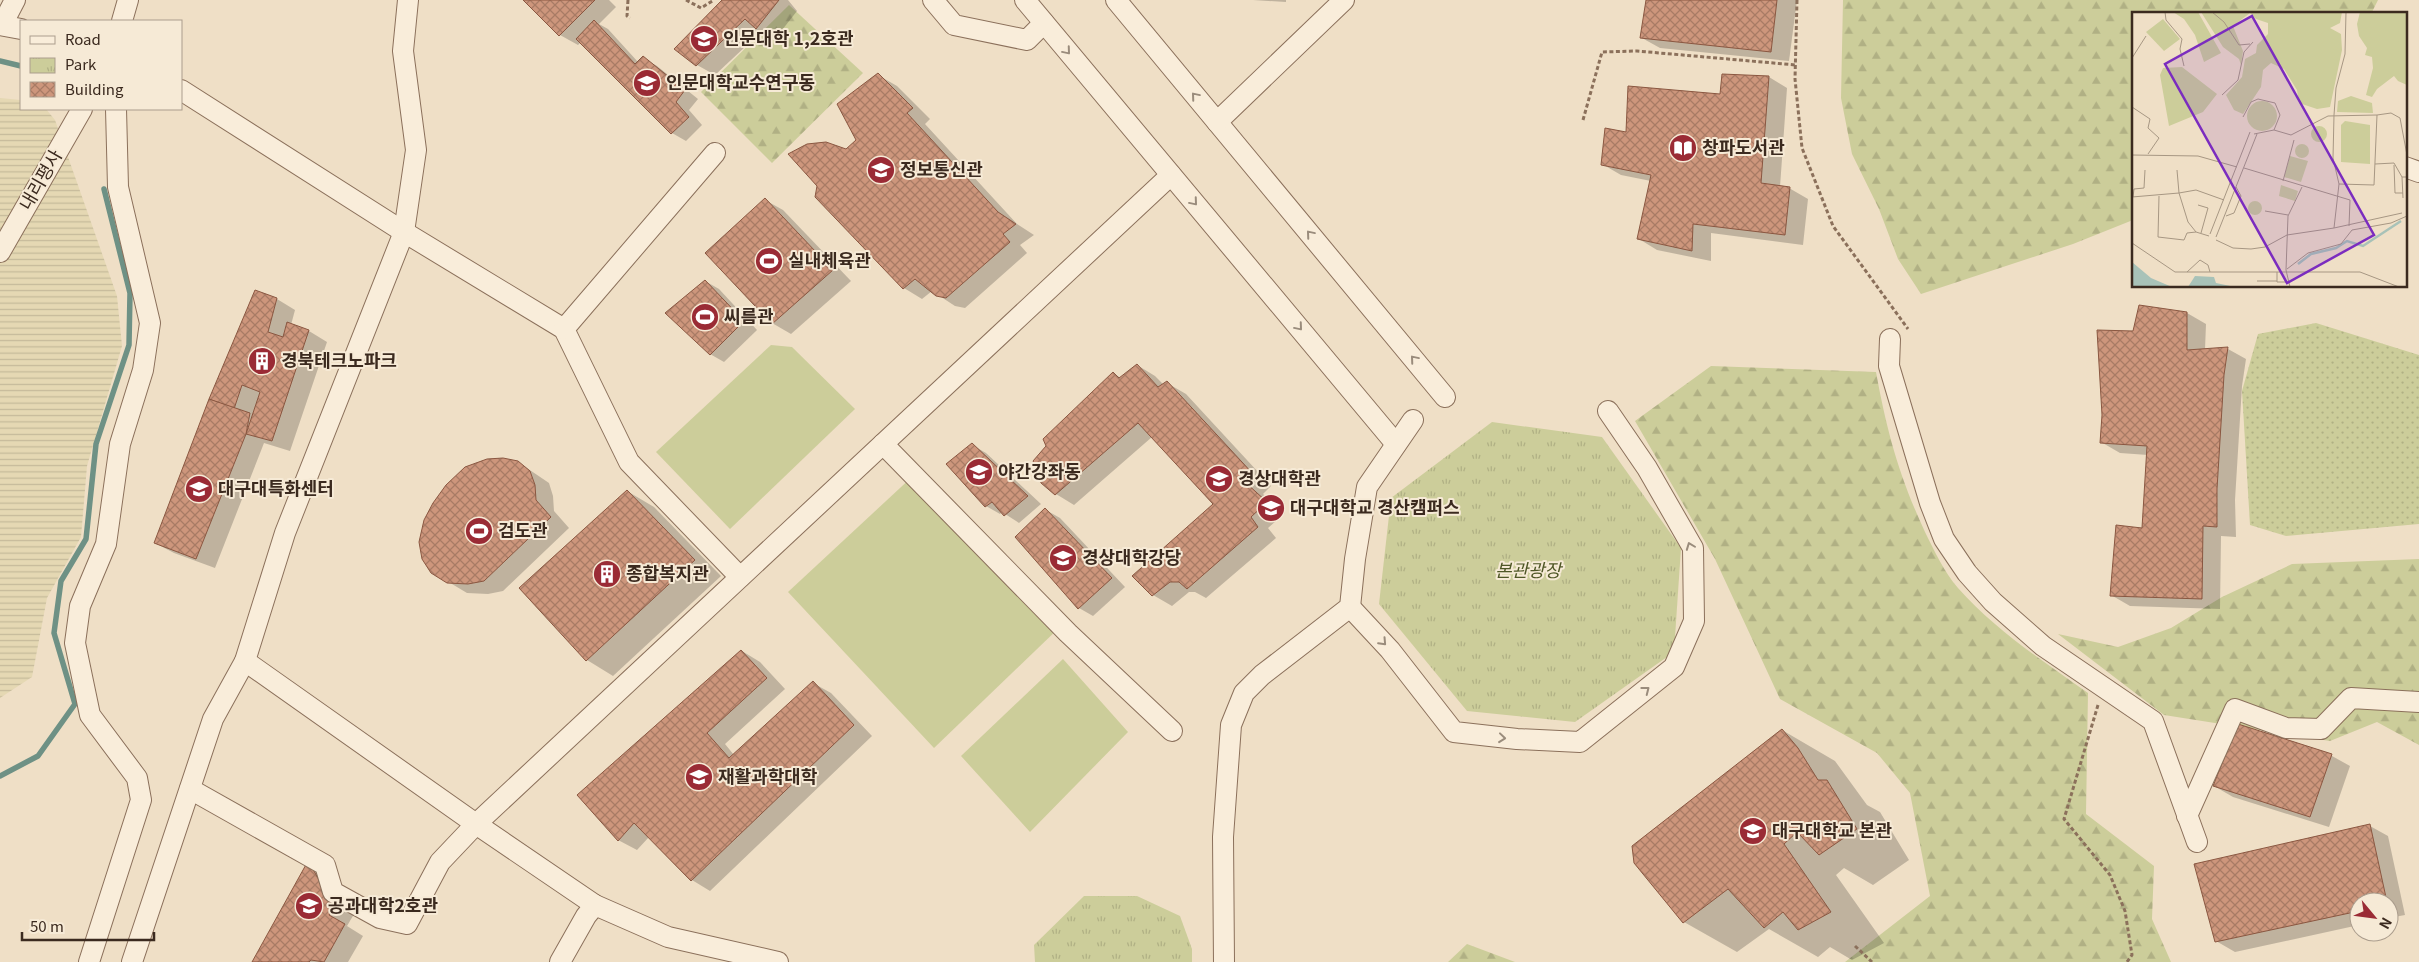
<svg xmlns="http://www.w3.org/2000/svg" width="2419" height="962" viewBox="0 0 2419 962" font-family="Georgia,'Noto Sans KR',serif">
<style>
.farmland{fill:url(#farmland-rules)}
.grass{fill:url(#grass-dots)}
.forest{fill:url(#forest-firs)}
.park{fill:url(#park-tufts)}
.garden{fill:#cccd9a}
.shadow{fill:#0003}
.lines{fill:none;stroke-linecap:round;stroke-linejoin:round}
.stream{stroke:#6e9185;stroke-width:5.5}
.building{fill:url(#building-cross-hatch);stroke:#8a5741}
.minor-casing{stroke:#8b705b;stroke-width:22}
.path{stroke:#8b705b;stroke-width:3;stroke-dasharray:4 2.5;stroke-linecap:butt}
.minor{stroke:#f9edda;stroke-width:20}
.oneway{stroke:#9a8c7c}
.labels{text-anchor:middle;stroke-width:4;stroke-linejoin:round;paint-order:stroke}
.poi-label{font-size:18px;font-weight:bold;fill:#3b2a1f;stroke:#f6ead6;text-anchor:start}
.street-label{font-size:18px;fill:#3b2a1f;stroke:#f6ead6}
.park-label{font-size:18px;font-style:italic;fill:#4f5726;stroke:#f6ead6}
.inset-river{fill:none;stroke:#a8c2b8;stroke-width:2.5}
.inset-road{fill:none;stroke:#a79783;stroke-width:1}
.view{fill:#7b2cbf;fill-opacity:0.15;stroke:#7b2cbf;stroke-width:2.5}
.inset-edge{fill:none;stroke:#3b2a1f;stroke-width:2.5}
</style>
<defs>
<pattern id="farmland-rules" width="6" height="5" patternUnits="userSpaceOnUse" patternTransform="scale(1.25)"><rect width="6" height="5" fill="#e5d8b3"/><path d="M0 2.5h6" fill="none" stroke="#c5ba9a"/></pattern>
<pattern id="grass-dots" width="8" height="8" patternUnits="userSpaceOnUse" patternTransform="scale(1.25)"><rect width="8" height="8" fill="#cccd9a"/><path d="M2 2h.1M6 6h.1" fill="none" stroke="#b0b084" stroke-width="1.8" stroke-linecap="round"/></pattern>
<pattern id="forest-firs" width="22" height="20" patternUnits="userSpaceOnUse" patternTransform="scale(1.25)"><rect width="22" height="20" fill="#cccd9a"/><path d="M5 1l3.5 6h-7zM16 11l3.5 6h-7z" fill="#b0b084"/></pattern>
<pattern id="park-tufts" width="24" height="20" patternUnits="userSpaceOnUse" patternTransform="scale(1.25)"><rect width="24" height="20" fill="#cccd9a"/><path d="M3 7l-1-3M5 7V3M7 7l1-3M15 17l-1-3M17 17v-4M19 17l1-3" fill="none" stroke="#b0b084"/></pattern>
<pattern id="building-cross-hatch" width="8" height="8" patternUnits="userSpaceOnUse" patternTransform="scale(1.25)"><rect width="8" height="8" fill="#cd967c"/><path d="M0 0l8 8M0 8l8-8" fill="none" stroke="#a87b65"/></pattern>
</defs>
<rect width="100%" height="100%" fill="#efdfc6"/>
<!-- farmland -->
<path class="farmland" d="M0 98 21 100V109H46L55 120 117 296 122 346 87 466 81 537 47 598 32 677 0 698Z"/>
<!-- grass -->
<path class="grass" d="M2316 323 2419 355V524L2286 536 2250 525 2242 391 2258 334Z"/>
<!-- forest -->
<g class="forest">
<path d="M1843 0H2378L2371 14H2133V220L2073 244 1921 294 1898 259 1879 209 1852 154 1841 98Z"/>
<path d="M789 5 863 73 772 163 701 92Z"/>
<path d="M1711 366 1876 372C1887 432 1899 476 1925 532 1934 550 1944 572 1958 588 1995 630 2043 661 2088 693L2086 814 2154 866 2152 919 2171 962H1845L1930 896 1910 793 1877 753 1780 699 1715 559 1635 421Z"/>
<path d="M2419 559V745L2377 722 2330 741 2164 715 2058 634 2118 647 2171 628 2222 597 2292 564Z"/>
<path d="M1467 944 1515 962H1448Z"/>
</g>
<!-- park -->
<g class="park">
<path d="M1492 422 1602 437 1681 548 1674 652 1575 722 1467 711 1379 604 1391 498Z"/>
<path d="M1084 896H1137L1180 916 1192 949V962H1035L1034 945Z"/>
</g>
<!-- garden -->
<g class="garden">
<path d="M771 345 792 347 855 409 730 529 656 452Z"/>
<path d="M914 475 1062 625 934 748 788 592Z"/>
<path d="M1063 659 1128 732 1030 832 961 756Z"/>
</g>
<!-- shadow -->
<g class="shadow">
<path d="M525 0H609L616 7 599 24 608 29 638 62 643 58 657 66 698 99 689 110 702 125 686 141 672 133 581 42 578 45 560 35Z"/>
<path d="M724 0H788L797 11 775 39 762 31 715 75 697 65Z"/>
<path d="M1253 0H1286V2Z"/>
<path d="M1648 0H1797L1789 61 1660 48 1642 38Z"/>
<path d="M878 75 897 86 930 119 925 124 1017 224 1034 235 1020 245 1027 253 965 308 955 306 932 291 922 299 904 288 816 197 846 150 858 140Z"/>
<path d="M1769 77 1787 88 1780 187 1789 188 1808 199 1803 245 1711 233V261L1657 250 1639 239 1651 181 1621 175 1602 164 1627 133Z"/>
<path d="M765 200 783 210 851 281 791 334 772 323Z"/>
<path d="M705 281 719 289 757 330 724 362 710 354Z"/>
<path d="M255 292 277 299 295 310 291 325 309 331 327 342 290 451 264 443 215 568 174 553 155 543Z"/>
<path d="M2187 313 2206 324 2205 350 2228 349 2246 359 2242 386 2235 500 2236 537 2221 536 2220 609 2130 606 2111 595 2143 530 2148 455 2120 453 2101 442 2134 332Z"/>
<path d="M1137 365 1155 376 1164 385 1167 383 1186 394 1271 486 1263 494 1285 513 1268 528 1276 538 1206 598 1195 592H1189L1172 606 1153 595 1214 504 1152 437 1074 505 1056 494 1113 373 1121 378Z"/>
<path d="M972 445 986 453 1041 504 1019 523 1002 512 1000 514 986 506Z"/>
<path d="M518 462 549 483 553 496 554 511 569 528 503 591 488 594 467 593 432 572Z"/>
<path d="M627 491 654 507 721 576 613 676 587 660Z"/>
<path d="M1046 510 1060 518 1125 587 1093 616 1079 608Z"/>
<path d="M742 651 760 662 785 689 725 744 734 755 813 683 831 693 872 736 710 891 692 880 649 837 637 850 618 840Z"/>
<path d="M2239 725 2332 756 2350 766 2329 827 2233 797 2214 786Z"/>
<path d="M1782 730 1835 761 1867 805 1880 812 1909 860 1873 885 1844 868 1836 875 1884 943 1852 960 1830 947 1818 957 1769 929 1737 952 1684 922Z"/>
<path d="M2370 826 2388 836 2405 915 2389 918V902H2359V925L2235 952 2216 941Z"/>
<path d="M308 863 357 909 347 926 363 936 348 962H253Z"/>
</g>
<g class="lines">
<!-- stream -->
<g class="stream">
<path d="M0 61 21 66"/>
<path d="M0 776 38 756 75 704 54 633 61 581 86 539 96 444 129 345 130 293 104 189"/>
</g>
</g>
<!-- building -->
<g class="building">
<path d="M523 0H595L559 36Z"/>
<path d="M722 0H779L756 29 745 19 696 66 674 49Z"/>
<path d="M1646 0H1777L1771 52 1640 38Z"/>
<path d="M594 20 635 64 643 56 685 90 676 102 689 117 671 134 576 39Z"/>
<path d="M878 73 913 108 907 113 998 212 1016 224 1003 234 1010 242 946 298 936 296 915 279 903 289 815 197 817 186 788 154 807 144 826 142 846 149 856 140 837 104Z"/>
<path d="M1722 74 1769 76 1761 183 1790 187 1785 235 1693 224 1692 251 1637 239 1651 175 1601 165 1605 128 1626 132 1628 86 1720 94Z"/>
<path d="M765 198 833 270 772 324 705 253Z"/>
<path d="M705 280 744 321 710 355 665 313Z"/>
<path d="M255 290 277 298 268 332 283 337 287 322 309 330 272 441 246 434 260 392 242 385 234 409 209 399Z"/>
<path d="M2139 305 2187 312V350L2228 347 2224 375 2217 489V527L2203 526 2202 599 2110 596 2116 525 2142 528 2147 446 2100 443 2102 415 2097 330 2133 331Z"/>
<path d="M1137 364 1158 387 1167 381 1254 475 1245 482 1267 502 1251 517 1258 527 1187 589 1179 582H1170L1152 596 1132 576 1213 504 1138 423 1055 495 1041 483 1039 472 1033 461 1046 446 1043 439 1113 372 1119 378Z"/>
<path d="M209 399 250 413 246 434 196 559 154 543Z"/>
<path d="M972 443 1028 496 1004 516 992 502 985 507 946 464Z"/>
<path d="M503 458 518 461 530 471 535 485 536 500 551 517 484 581 468 584 447 583 431 573 422 559 419 542 424 520 433 503 446 485 465 467 487 459Z"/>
<path d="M627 490 695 560 586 661 519 588Z"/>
<path d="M1045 508 1112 578 1078 609 1015 537Z"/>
<path d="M741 650 767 678 707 733 729 758 813 681 854 725 691 881 634 823 618 841 577 795Z"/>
<path d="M2238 724 2332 754 2310 817 2213 786Z"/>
<path d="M1782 729 1798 748 1818 780H1827L1857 829 1819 855 1797 832 1784 844 1831 912 1798 930 1783 912 1764 928 1728 889 1683 923 1634 863 1632 846Z"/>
<path d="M2370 824 2387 902H2359V911L2215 942 2194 864Z"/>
<path d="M308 861 325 890 339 897 329 915 345 924 324 962 311 960 309 962H252Z"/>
</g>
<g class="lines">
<defs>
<g id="minor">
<path d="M408 0 403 51 416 150 404 232 285 533 245 661 476 824 595 905 668 937 778 962"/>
<path d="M933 0 954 25 1027 40 1044 23"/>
<path d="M1025 0 1396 444"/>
<path d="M1116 0 1445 397"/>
<path d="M122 21 128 0"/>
<path d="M0 25 21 29"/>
<path d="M2 25 15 0"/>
<path d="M181 90 404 232 564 329 629 462 740 577"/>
<path d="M1217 122 1344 0"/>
<path d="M2405 167 2419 172"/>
<path d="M0 252 82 109"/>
<path d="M564 329 715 153"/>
<path d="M1890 339 1889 366 1930 503 1944 539 1967 573 1993 602 2043 646 2153 721 2197 842"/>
<path d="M883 444 1068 633 1172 731"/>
<path d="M1350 607 1390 650 1454 732 1517 739 1580 742 1674 667 1694 621 1693 548 1647 468 1608 411"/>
<path d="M190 789 325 865 333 892 380 918 407 924 440 862 476 824 1171 175"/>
<path d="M2187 816 2235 709 2286 728 2321 729 2351 698 2419 702"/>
<path d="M89 962 141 800 137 778 90 715 75 643 80 606 106 544 120 444 143 370 150 323 118 187 116 109"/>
<path d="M132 962 213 719 245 661"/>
<path d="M560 962 586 916 595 905"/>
<path d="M1224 962 1223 837 1231 725 1244 693 1262 675 1350 607 1355 559 1367 487 1413 420"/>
</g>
</defs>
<!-- minor casing -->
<use href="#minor" class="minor-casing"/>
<!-- path -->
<g class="path">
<path d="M628 0 627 16 630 18"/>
<path d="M686 0 701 8 714 0"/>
<path d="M1797 0 1795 79 1802 148 1833 226 1908 329"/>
<path d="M1583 120 1602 52 1637 51 1796 65"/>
<path d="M2098 705 2064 819 2110 875 2125 911 2132 955 2127 962"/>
<path d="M1855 946 1872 962"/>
</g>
<!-- minor -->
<use href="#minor" class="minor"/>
</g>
<!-- one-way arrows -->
<defs><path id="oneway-chevron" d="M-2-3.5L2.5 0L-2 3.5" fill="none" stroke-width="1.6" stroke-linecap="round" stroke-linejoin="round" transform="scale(1.25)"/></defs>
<g class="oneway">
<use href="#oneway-chevron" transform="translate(1067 51) rotate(50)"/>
<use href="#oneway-chevron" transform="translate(1195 96) rotate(-130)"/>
<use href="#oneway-chevron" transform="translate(1194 202) rotate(50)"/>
<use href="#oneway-chevron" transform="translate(1310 234) rotate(-130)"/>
<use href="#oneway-chevron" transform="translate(1299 327) rotate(50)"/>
<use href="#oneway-chevron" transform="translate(1414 359) rotate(-130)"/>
<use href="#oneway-chevron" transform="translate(1690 546) rotate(-111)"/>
<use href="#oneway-chevron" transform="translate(1383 642) rotate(47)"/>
<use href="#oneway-chevron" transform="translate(1646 690) rotate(-38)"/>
<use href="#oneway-chevron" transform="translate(1502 738) rotate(6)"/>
</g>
<!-- icons -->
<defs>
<symbol id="university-disc" viewBox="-11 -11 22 22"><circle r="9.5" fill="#9a2b35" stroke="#f6ead6"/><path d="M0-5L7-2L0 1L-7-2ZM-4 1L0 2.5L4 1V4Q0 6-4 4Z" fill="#fff"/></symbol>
<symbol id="library-disc" viewBox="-11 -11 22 22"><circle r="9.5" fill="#9a2b35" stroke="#f6ead6"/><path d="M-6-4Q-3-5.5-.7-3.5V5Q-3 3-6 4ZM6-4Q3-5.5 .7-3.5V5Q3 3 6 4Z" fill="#fff"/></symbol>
<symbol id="stadium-disc" viewBox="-11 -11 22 22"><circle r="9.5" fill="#9a2b35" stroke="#f6ead6"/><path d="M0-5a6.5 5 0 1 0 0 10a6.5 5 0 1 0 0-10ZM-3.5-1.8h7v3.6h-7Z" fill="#fff"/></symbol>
<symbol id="building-disc" viewBox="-11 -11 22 22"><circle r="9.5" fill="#9a2b35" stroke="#f6ead6"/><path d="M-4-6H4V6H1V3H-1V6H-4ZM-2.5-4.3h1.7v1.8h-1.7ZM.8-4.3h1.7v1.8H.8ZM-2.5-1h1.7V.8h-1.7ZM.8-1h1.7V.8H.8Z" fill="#fff"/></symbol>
</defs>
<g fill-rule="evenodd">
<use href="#university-disc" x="688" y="23" width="32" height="32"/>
<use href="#university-disc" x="631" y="67" width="32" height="32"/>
<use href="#library-disc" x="1667" y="132" width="32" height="32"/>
<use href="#university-disc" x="865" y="154" width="32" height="32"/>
<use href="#stadium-disc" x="753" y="245" width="32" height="32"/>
<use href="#stadium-disc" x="689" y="301" width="32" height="32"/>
<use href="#building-disc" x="246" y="345" width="32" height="32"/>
<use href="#university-disc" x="963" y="456" width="32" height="32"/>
<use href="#university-disc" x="1203" y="463" width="32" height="32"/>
<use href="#university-disc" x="183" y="473" width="32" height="32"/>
<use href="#university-disc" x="1255" y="492" width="32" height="32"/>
<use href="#stadium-disc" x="463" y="515" width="32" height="32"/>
<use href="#university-disc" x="1047" y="542" width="32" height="32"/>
<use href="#building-disc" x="591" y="558" width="32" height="32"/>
<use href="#university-disc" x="683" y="761" width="32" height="32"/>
<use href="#university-disc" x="1737" y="815" width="32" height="32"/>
<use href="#university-disc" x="293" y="890" width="32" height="32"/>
</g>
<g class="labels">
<!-- poi labels -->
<g class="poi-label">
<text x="723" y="45">인문대학 1,2호관</text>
<text x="666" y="89">인문대학교수연구동</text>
<text x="1702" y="154">창파도서관</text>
<text x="900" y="176">정보통신관</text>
<text x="788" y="267">실내체육관</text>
<text x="724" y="323">씨름관</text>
<text x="281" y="367">경북테크노파크</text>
<text x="998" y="478">야간강좌동</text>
<text x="1238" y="485">경상대학관</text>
<text x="218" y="495">대구대특화센터</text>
<text x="1290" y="514">대구대학교 경산캠퍼스</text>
<text x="498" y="537">검도관</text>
<text x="1082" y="564">경상대학강당</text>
<text x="626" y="580">종합복지관</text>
<text x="718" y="783">재활과학대학</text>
<text x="1772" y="837">대구대학교 본관</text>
<text x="328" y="912">공과대학2호관</text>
</g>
<!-- street labels -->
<g class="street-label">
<text transform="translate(41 180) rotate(-60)" y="6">내리평사</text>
</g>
<!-- park labels -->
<g class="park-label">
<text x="1528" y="577">본관광장</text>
</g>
</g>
<!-- overview -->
<g transform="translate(2132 12)">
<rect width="275" height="275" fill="#efdfc6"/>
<path d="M41 0H66L89 41 72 50 63 23 52 7Z" fill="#cccd9a"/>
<path d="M69 0H210L208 11 198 16 209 22 210 38 198 95 185 97 167 91 165 78 152 57 139 51 131 58 129 75 111 102 102 98 94 83 110 65 113 47 124 41 125 33 136 22V11L124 7 118 1 101 14 111 39 109 53 107 47 91 35ZM228 0H275V73L266 69 262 64 245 77 240 85 234 83 241 56 240 45 233 43 235 36 227 24 225 12ZM50 55 85 82 71 100 37 114 28 63 31 56ZM116 196a7 7 0 1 1 14 0a7 7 0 1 1-14 0Z" fill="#cccd9a"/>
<path d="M219 84 240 91 241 101 205 100 206 89ZM115 104a15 15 0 1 1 30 0a15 15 0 1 1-30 0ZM179 122a8 8 0 1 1 16 0a8 8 0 1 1-16 0Z" fill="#cccd9a"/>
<path d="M31 7 48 27 32 39 14 20ZM213 109 238 113V152L209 150V113ZM163 139a7 7 0 1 1 14 0a7 7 0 1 1-14 0ZM158 144 176 149 169 170 152 165ZM149 173 166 179 163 189 147 184Z" fill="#cccd9a"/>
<path d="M0 250 19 266 40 275H0ZM63 264 82 265 84 271 103 275H56Z" fill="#a8c2b8"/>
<path class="inset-river" d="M166 252 179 242 204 236 215 229 231 234 269 209"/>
<path class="inset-road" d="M33 0 34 8 50 27 48 37 52 54M80 0 92 10 107 33 118 32M0 46 14 24M90 83 106 68 112 40 121 30M0 95 18 107 16 116 27 126 16 142M202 103 204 76 213 42 214 0M245 103 259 101 268 106 275 143M111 105 119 90 126 87 143 91 148 103 142 118M122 122 142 118 159 123 196 104 245 103 242 173 207 172M0 143 66 144 105 155M243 152 262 151 270 165H275M262 153 263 181H271M112 156 218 188 217 214M45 158 47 181 64 178 92 188M270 165 271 186M151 169 162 128M27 184 26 225 52 228 55 221 64 220M0 185 47 181 56 210 64 220 77 224M1 185 2 177 12 176 13 158M66 193 76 196 69 221M133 199 156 203M94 204 102 201 109 184 104 175M202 216 270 201M78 222 118 120M84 225 125 122M84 228 101 236 119 237 133 235 155 223 202 216 207 172 201 146 202 103M0 231 43 260H228L267 275M155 257 176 241 209 232 220 218 259 211 275 204M55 260 68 248 76 253 78 260M145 260V270H157M125 269H145M158 275 154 258 156 204 170 175"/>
<path class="view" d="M120 4 242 223 155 271 33 52Z"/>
<rect width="275" height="275" class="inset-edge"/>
</g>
<!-- legend -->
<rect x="20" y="20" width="162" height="90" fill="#f6ead6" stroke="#ab9d8d"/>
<rect x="30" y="36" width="25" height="8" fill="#f9edda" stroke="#ab9d8d"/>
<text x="65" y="45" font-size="15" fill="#3b2a1f">Road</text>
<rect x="30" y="58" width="25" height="15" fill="url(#park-tufts)" stroke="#ab9d8d"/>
<text x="65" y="70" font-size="15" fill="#3b2a1f">Park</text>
<rect x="30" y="82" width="25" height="15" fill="url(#building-cross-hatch)" stroke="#ab9d8d"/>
<text x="65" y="95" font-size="15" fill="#3b2a1f">Building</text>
<!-- north arrow -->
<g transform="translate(2374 917) rotate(119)"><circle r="24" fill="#f6ead6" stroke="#ab9d8d"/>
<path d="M0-4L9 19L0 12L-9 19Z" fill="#9a2b35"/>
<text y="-8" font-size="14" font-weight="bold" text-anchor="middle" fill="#3b2a1f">N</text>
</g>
<!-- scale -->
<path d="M22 932v8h132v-8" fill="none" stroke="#3b2a1f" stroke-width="2.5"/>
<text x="30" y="932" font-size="15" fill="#3b2a1f" stroke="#f6ead6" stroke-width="4" paint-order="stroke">50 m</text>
</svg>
